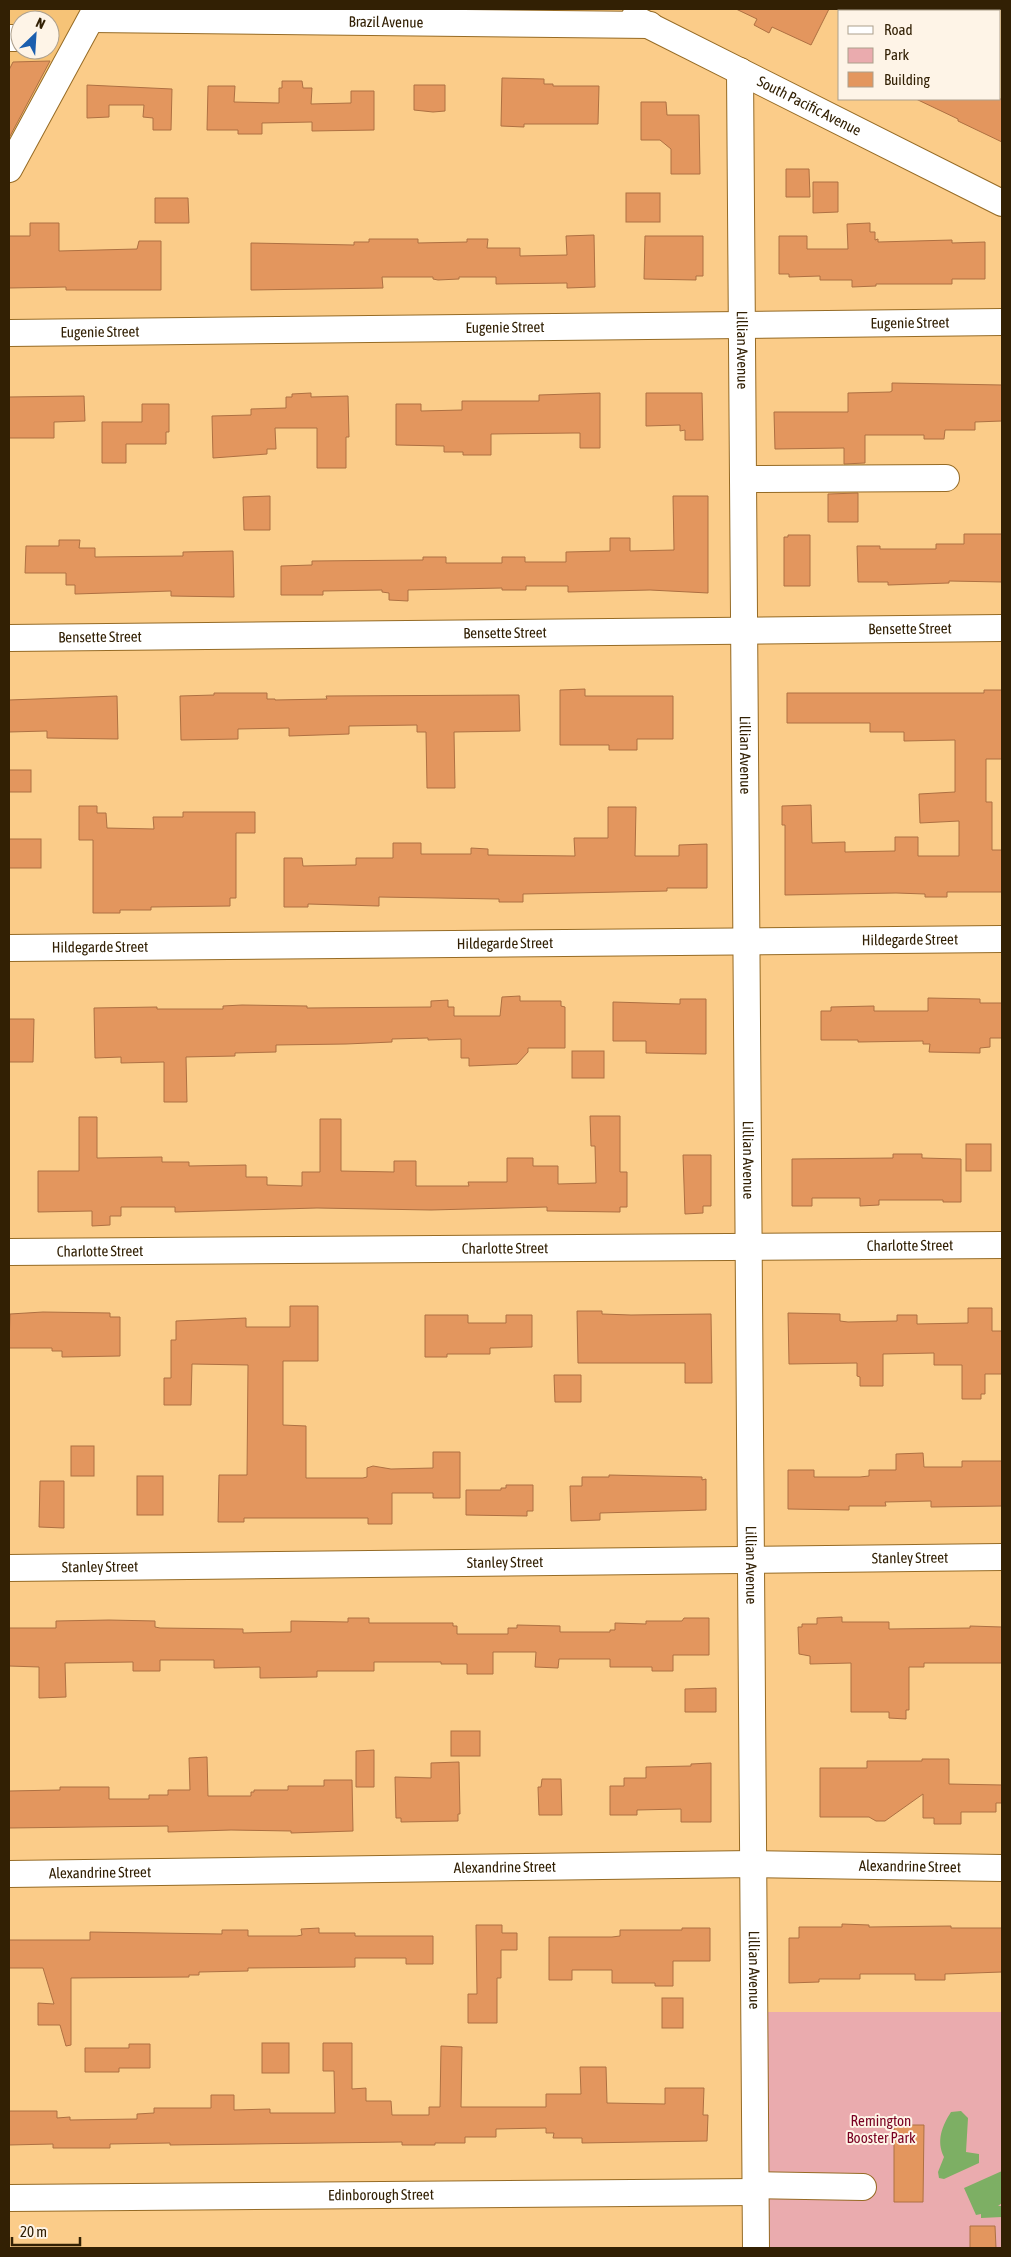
<svg xmlns="http://www.w3.org/2000/svg" width="1011" height="2257" viewBox="0 0 1011 2257" font-family="'Asap Condensed',sans-serif">
<style>
.built{fill:#f6c377;fill-rule:evenodd}
.green{fill:#eaabae}
.water{fill:#7daf64}
.building{fill:#e3965e;stroke:#ae7042}
.lines{fill:none;stroke-linecap:round;stroke-linejoin:round}
.minor-casing{stroke:#966b25;stroke-width:28}
.minor{stroke:#fff;stroke-width:26}
.labels{text-anchor:middle;stroke-width:4;stroke-linejoin:round;paint-order:stroke}
.street-label{font-size:15px;fill:#322004;stroke:#fef4e7}
.park-label{font-size:15px;fill:#790022;stroke:#fef4e7}
</style>
<rect width="100%" height="100%" fill="#fbcc89"/>
<!-- built -->
<path class="built" d="M9 9H100L88 36 9 187ZM20 20H50V50H20Z"/>
<!-- green -->
<path class="green" d="M759 2012H1002V2248H766Z"/>
<!-- water -->
<g class="water">
<path d="M961 2111 968 2118 966 2152 979 2154V2163L944 2179 939 2178 938 2172 944 2157C936 2141 942 2126 951 2112Z"/>
<path d="M1002 2171V2203L998 2206H1002V2217L981 2218V2214L976 2215 964 2188Z"/>
</g>
<!-- building -->
<g class="building">
<path d="M736 9H829L811 45 772 27 769 33 754 25 757 19Z"/>
<path d="M50 61 9 138V70L13 62Z"/>
<path d="M502 78 544 79V84H553V86H599L598 124H524V127L501 126Z"/>
<path d="M282 81H302L303 88H312L311 104 351 103V91H374V130L312 131V122L262 123V134H238V130H207L208 86H235L234 102 279 103V88H282Z"/>
<path d="M87 85 172 89 171 130H153V118L143 117 144 105H109V117L87 118Z"/>
<path d="M414 85H445V111L433 112 414 110Z"/>
<path d="M916 99H1002V142L958 121V119Z"/>
<path d="M641 102H666L667 115H699L700 174H671V149L660 140H641Z"/>
<path d="M786 169H809L810 197H786Z"/>
<path d="M813 182H838V212L813 213Z"/>
<rect x="626" y="193" width="34" height="29"/>
<path d="M155 198H188L189 223H155Z"/>
<path d="M30 223H59V251L137 249 139 241H161V290H66V287L9 288V236H30Z"/>
<path d="M870 223V232H875V240L878 239V242L952 240V243L985 242V279H952V284H876V286L852 287V280H820V276L789 277V274H779V236H807V249H848L847 224Z"/>
<path d="M594 235 595 287 567 288V283L496 284V277H459V279L438 280 433 279V277H382L383 288 251 290V243L354 245V242H369V239H418V243L467 242V239H488L487 248H520V256L567 255 566 236Z"/>
<path d="M645 236H703V276H696V280L644 279Z"/>
<path d="M892 383 1002 385V421L975 422V430H945L944 439H924V435H865V463L844 464V448L775 449 774 412H848V393L890 392 892 391Z"/>
<path d="M311 393V397L348 396 349 437H346V468H317V428H275L276 449H267V454L213 458 212 416 251 415V409L286 408V397H292V394Z"/>
<path d="M600 393V448H580V433H574L491 434V455H463V452H444V446L396 445V404H421V411L462 410V401H539V395Z"/>
<path d="M646 393H702L703 440H685V430L680 431V425L646 426Z"/>
<path d="M84 396 85 421 54 422V438H9V397Z"/>
<path d="M142 404H169V432H166V444H126V463H102V422H142Z"/>
<path d="M858 493V522H828V494Z"/>
<path d="M270 496V530H244L243 497Z"/>
<path d="M673 496H708V593L650 590 568 592V586H526V590H502V588L408 590V601L389 600V593L382 592V590L323 591V595H281V566L312 565V561L423 560V557H446V563H502V557H525V562H566V552L610 551V538H630V551L674 550Z"/>
<path d="M964 534H1002V582L949 581V583L888 585V582H858L857 546H880V549H936V544H964Z"/>
<path d="M788 535H810V586H784V537H788Z"/>
<path d="M59 540H80L79 548H95V557L183 556V552L233 551 234 597 171 596V591L75 594V585H66V573H25L26 546H59Z"/>
<path d="M585 689V696H673V739H637V750H609V745H560V690Z"/>
<path d="M984 690H1002V759H986V802H992V850H1002V892H947V897H925V894L896 893 785 895V825H782V806L811 805 812 843 845 842V852L895 851V837H918V856H959V821L920 823 919 794 955 792V740L904 741V732H870V723H787V693H984Z"/>
<path d="M214 693H267V699H275V700L327 699 326 696 519 695 520 731 454 732 455 788H427L426 732H417V725L349 726V734L289 736V728L238 729V739L181 740 180 696 214 695Z"/>
<path d="M117 696 118 739 47 738V731L9 732V700Z"/>
<rect x="9" y="770" width="22" height="22"/>
<path d="M79 806H97V813H106L107 828 154 829 153 817H183V812H255V833H236V898H230V906L151 907V910H120V913H93V840H79Z"/>
<path d="M608 807H636L635 856H679V845L707 844V888H667V891L523 894V902H499V899L379 897V906L308 904V907H284V858H302L303 866 356 865V858H393V843H421V854H471V848L488 849V855L575 856 574 838H608Z"/>
<rect x="9" y="839" width="32" height="29"/>
<path d="M520 996V1001H561V1006L565 1007V1048H528V1052L517 1064 469 1066V1058H461V1039L428 1040V1038L392 1039V1042L346 1044 276 1045V1052L235 1053V1056L186 1057 187 1102H164V1062L121 1063V1057L95 1058 94 1008 157 1007V1009H223V1006L242 1005 307 1006V1008L431 1007V1001L448 1000V1007H454V1016H500L502 997Z"/>
<path d="M928 998 980 999V1003H1002V1038H990V1047L980 1048V1053L929 1052 930 1044H923V1041L858 1042V1040H821V1011H831V1007L874 1006V1011H928Z"/>
<path d="M680 999H706V1054L646 1053V1041H613V1002L680 1004Z"/>
<path d="M9 1019H34L33 1062H9Z"/>
<rect x="572" y="1051" width="32" height="27"/>
<path d="M590 1116H620V1172H627V1207H620V1212L547 1211V1207L431 1210 317 1208 175 1212V1207H121V1216H110V1225L92 1226V1211L38 1212V1171H79V1117H97V1158L162 1157V1162H189V1166L246 1165V1177H267V1185L302 1186V1172H320V1119H341V1171L394 1172V1161H416V1186H469L468 1182H507V1158H533V1166H558V1184L596 1183 595 1146H591Z"/>
<rect x="966" y="1144" width="25" height="27"/>
<path d="M893 1154H922V1158L961 1159V1202H943V1200H879V1205L860 1206V1198H812V1206H792V1159L893 1158Z"/>
<path d="M683 1155H711V1206H703V1213L685 1214Z"/>
<path d="M290 1306H318V1361H283V1425L306 1426V1478H363L367 1477V1468L373 1466 391 1469 433 1468V1452H460V1498H433V1493H392V1524H368V1518H244V1522H218L219 1475H247L248 1365 192 1364 191 1405H164V1378H171V1340H176V1321L246 1318V1327H290Z"/>
<path d="M968 1308H992V1331H1002V1374H985V1394H981V1399H962V1365H934V1353L883 1354V1386H860V1377L857 1376V1363L789 1364 788 1313 840 1314V1321L848 1322 897 1321V1315H917V1324L968 1323Z"/>
<path d="M577 1311H602V1314L631 1315 711 1314 712 1383H685V1363H578Z"/>
<path d="M43 1312 110 1313V1317H120V1356L62 1357V1351H52V1348H9L10 1314Z"/>
<path d="M425 1315H468V1323H506V1315H532V1347L490 1348V1354H447V1357H425Z"/>
<path d="M554 1375H581V1402H555Z"/>
<rect x="71" y="1446" width="23" height="30"/>
<path d="M923 1453 924 1467H962V1461H1002V1506L931 1507V1501L885 1502 886 1506H849V1510L788 1509V1470H814V1477H860L869 1476V1470H896V1454Z"/>
<path d="M609 1475 702 1477V1480L706 1479V1510L600 1513V1520L571 1521 570 1486H582V1477H609Z"/>
<rect x="137" y="1476" width="26" height="39"/>
<path d="M40 1481H64V1528L39 1527Z"/>
<path d="M506 1485H533V1511H527V1516L466 1515V1490H501V1488H506Z"/>
<path d="M842 1617V1622H889V1629L970 1628V1626L1002 1627V1663H924V1667H909V1710H906V1719L889 1718V1712H851V1663L810 1664V1656L799 1654 798 1627H802V1624H817V1618Z"/>
<path d="M348 1618H369V1623H453V1626H457V1634H508V1628H517V1625L560 1626V1632H610V1630H615V1623L646 1624V1621H682L684 1618H709V1655H673V1671H652V1667H610V1659H559L558 1668 535 1667 536 1652H493V1674H467V1664H441V1662H374V1671H317V1677L260 1678V1667L214 1668V1660H160V1671H133V1662L65 1663 66 1697 39 1698V1667L9 1666V1628H56V1621L109 1620 155 1621V1627L160 1628 243 1629V1633L291 1632V1621L348 1622Z"/>
<path d="M716 1688V1712H685V1689Z"/>
<rect x="451" y="1731" width="29" height="25"/>
<path d="M374 1750V1787H356V1751Z"/>
<path d="M207 1757 208 1796H251V1792H254V1790H288V1786H324V1780H352L353 1831 291 1833V1831L231 1830 168 1832V1826L9 1828V1791L60 1790V1787H109V1799H149V1795H168V1790H190L189 1758Z"/>
<path d="M922 1759H949V1784L1002 1785V1803H996V1812H961V1824H934V1818H923V1794L885 1821H876L869 1817H820V1768H867V1761H922Z"/>
<path d="M459 1762 460 1814H458V1821L401 1822V1818H396L395 1777 431 1778V1763Z"/>
<path d="M711 1763V1822H681V1809L637 1810V1815H610V1786H624V1778H646V1767L691 1766V1764Z"/>
<path d="M542 1779H561L562 1815H539L538 1787H541Z"/>
<path d="M842 1924 869 1925V1927L951 1926V1928H1002V1972L945 1974V1980H915V1974H860V1979H819V1982L789 1983V1938H799V1927H842Z"/>
<path d="M476 1925H502V1933H517V1950H501V1978H497V2023H468V1994H477Z"/>
<path d="M319 1928V1933H355V1936H433V1964H406V1958H355V1967L248 1968V1971L199 1972V1975H189V1977L71 1978V2045L66 2046 60 2025H38V2003L54 2004 43 1968H9V1940H90V1932L222 1934V1930H248V1936H297L302 1935 301 1929Z"/>
<path d="M682 1928H710V1961H673V1986H655V1983H612V1970H572V1980H549V1937H612L620 1936V1930H682Z"/>
<rect x="662" y="1998" width="21" height="30"/>
<rect x="262" y="2043" width="27" height="30"/>
<path d="M323 2043H352V2089L366 2088V2101H391L392 2115H429V2107H440L441 2046 462 2047 461 2107H546V2094H581L580 2067H606L607 2103 665 2104V2088H704L703 2115H708L707 2141 582 2143V2138H553L554 2133H546V2128L496 2129V2137H465V2143H435V2145H402V2142L170 2145V2143L110 2144V2148H53V2144L9 2145V2111H57V2118L70 2117V2120L137 2119V2114L154 2113V2108H211V2095H234V2110L270 2109V2113H335L334 2071H323Z"/>
<path d="M129 2044H150V2068H119V2072H85V2048H129Z"/>
<path d="M894 2125H924L923 2202H894Z"/>
<path d="M970 2226H995L996 2248H970Z"/>
</g>
<g class="lines">
<defs>
<g id="minor">
<path id="s1" d="M634 18 1002 203"/>
<path id="s2" d="M92 19 650 25"/>
<path d="M9 38H20"/>
<path id="s3" d="M740 71 756 2248"/>
<path d="M9 169 96 9"/>
<path id="s4" d="M9 333 1002 322"/>
<path d="M743 479 946 478"/>
<path id="s5" d="M9 638 1002 628"/>
<path id="s6" d="M9 948 1002 939"/>
<path id="s7" d="M9 1252 1002 1245"/>
<path id="s8" d="M9 1568 1002 1557"/>
<path id="s9" d="M9 1874 753 1864 1002 1868"/>
<path d="M755 2185 863 2187"/>
<path id="s10" d="M9 2198 755 2192"/>
</g>
</defs>
<!-- minor casing -->
<use href="#minor" class="minor-casing"/>
<!-- minor -->
<use href="#minor" class="minor"/>
</g>
<g class="labels">
<!-- street labels -->
<g class="street-label">
<text dy="5" stroke="none"><textPath href="#s2" startOffset="294">Brazil Avenue</textPath></text>
<text dy="5" stroke="none"><textPath href="#s1" startOffset="196">South Pacific Avenue</textPath></text>
<text dy="5" stroke="none"><textPath href="#s4" startOffset="901">Eugenie Street</textPath></text>
<text dy="5" stroke="none"><textPath href="#s4" startOffset="496">Eugenie Street</textPath></text>
<text dy="5" stroke="none"><textPath href="#s4" startOffset="91">Eugenie Street</textPath></text>
<text dy="5" stroke="none"><textPath href="#s3" startOffset="279">Lillian Avenue</textPath></text>
<text dy="5" stroke="none"><textPath href="#s5" startOffset="901">Bensette Street</textPath></text>
<text dy="5" stroke="none"><textPath href="#s5" startOffset="496">Bensette Street</textPath></text>
<text dy="5" stroke="none"><textPath href="#s5" startOffset="91">Bensette Street</textPath></text>
<text dy="5" stroke="none"><textPath href="#s3" startOffset="684">Lillian Avenue</textPath></text>
<text dy="5" stroke="none"><textPath href="#s6" startOffset="901">Hildegarde Street</textPath></text>
<text dy="5" stroke="none"><textPath href="#s6" startOffset="496">Hildegarde Street</textPath></text>
<text dy="5" stroke="none"><textPath href="#s6" startOffset="91">Hildegarde Street</textPath></text>
<text dy="5" stroke="none"><textPath href="#s3" startOffset="1089">Lillian Avenue</textPath></text>
<text dy="5" stroke="none"><textPath href="#s7" startOffset="901">Charlotte Street</textPath></text>
<text dy="5" stroke="none"><textPath href="#s7" startOffset="496">Charlotte Street</textPath></text>
<text dy="5" stroke="none"><textPath href="#s7" startOffset="91">Charlotte Street</textPath></text>
<text dy="5" stroke="none"><textPath href="#s8" startOffset="901">Stanley Street</textPath></text>
<text dy="5" stroke="none"><textPath href="#s8" startOffset="496">Stanley Street</textPath></text>
<text dy="5" stroke="none"><textPath href="#s3" startOffset="1494">Lillian Avenue</textPath></text>
<text dy="5" stroke="none"><textPath href="#s8" startOffset="91">Stanley Street</textPath></text>
<text dy="5" stroke="none"><textPath href="#s9" startOffset="901">Alexandrine Street</textPath></text>
<text dy="5" stroke="none"><textPath href="#s9" startOffset="496">Alexandrine Street</textPath></text>
<text dy="5" stroke="none"><textPath href="#s9" startOffset="91">Alexandrine Street</textPath></text>
<text dy="5" stroke="none"><textPath href="#s3" startOffset="1899">Lillian Avenue</textPath></text>
<text dy="5" stroke="none"><textPath href="#s10" startOffset="372">Edinborough Street</textPath></text>
</g>
<!-- park labels -->
<g class="park-label">
<text x="881" y="2126">Remington<tspan x="881" dy="17">Booster Park</tspan></text>
</g>
</g>
<!-- border -->
<rect width="1011" height="2257" fill="none" stroke="#322004" stroke-width="20"/>
<!-- legend -->
<rect x="838" y="10" width="162" height="90" fill="#fef4e7" stroke="#ac9f8c"/>
<rect x="848" y="26" width="25" height="8" fill="#ffffff" stroke="#ac9f8c"/>
<text x="884" y="35" font-size="15" fill="#322004">Road</text>
<rect x="848" y="48" width="25" height="15" fill="#eaabae" stroke="#ac9f8c"/>
<text x="884" y="60" font-size="15" fill="#322004">Park</text>
<rect x="848" y="72" width="25" height="15" fill="#e3965e" stroke="#ac9f8c"/>
<text x="884" y="85" font-size="15" fill="#322004">Building</text>
<!-- north arrow -->
<g transform="translate(35 35) rotate(25)"><circle r="24" fill="#fef4e7" stroke="#ac9f8c"/>
<path d="M0-4L9 19L0 12L-9 19Z" fill="#1b5eae"/>
<text y="-8" font-size="14" font-weight="bold" text-anchor="middle" fill="#322004">N</text>
</g>
<!-- scale -->
<path d="M12 2237v8h68v-8" fill="none" stroke="#322004" stroke-width="2.5"/>
<text x="20" y="2237" font-size="15" fill="#322004" stroke="#fef4e7" stroke-width="4" paint-order="stroke">20 m</text>
</svg>
